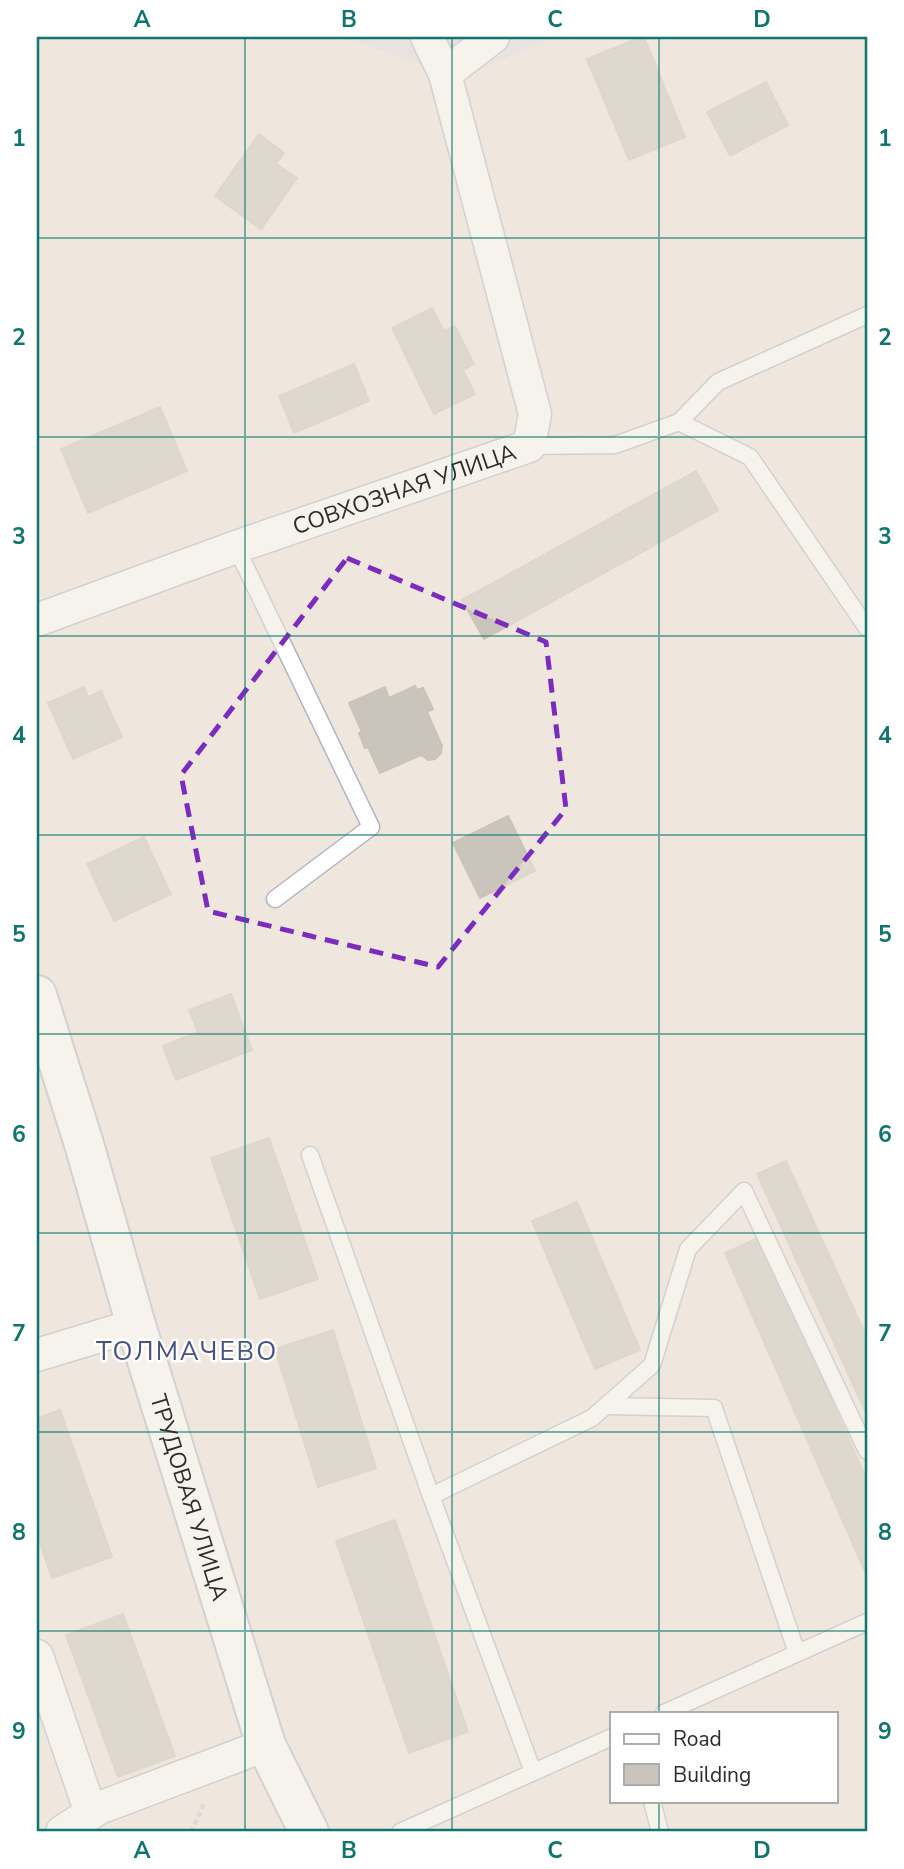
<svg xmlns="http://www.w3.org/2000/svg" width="904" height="1869" viewBox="0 0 904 1869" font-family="'Nunito Sans',sans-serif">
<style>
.industrial{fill:#e1dee7}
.building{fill:#cac5bc;stroke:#cbc4b6;stroke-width:2}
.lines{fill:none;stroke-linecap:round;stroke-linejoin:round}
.service-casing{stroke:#b1b4c1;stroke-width:19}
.minor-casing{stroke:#b1b4c1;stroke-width:35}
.tertiary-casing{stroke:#b1b4c1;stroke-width:42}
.path{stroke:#c8c8c8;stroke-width:4.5;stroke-dasharray:5 3.5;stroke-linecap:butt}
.service{stroke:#fff;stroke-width:16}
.minor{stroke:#fff;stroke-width:32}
.tertiary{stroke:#fff;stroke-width:38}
.marked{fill:none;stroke:#7b2cbf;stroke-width:5;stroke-dasharray:14 9;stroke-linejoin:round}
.grid{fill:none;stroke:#0f766e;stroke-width:2;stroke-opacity:0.55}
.labels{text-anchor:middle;stroke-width:5;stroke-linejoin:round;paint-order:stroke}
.street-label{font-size:23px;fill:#2c2c2c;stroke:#fff}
.quarter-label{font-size:26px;letter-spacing:2px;fill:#475282;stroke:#fff}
.neatline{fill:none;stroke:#0f766e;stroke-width:2.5}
.grid-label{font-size:23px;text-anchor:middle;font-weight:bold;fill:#0f766e}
</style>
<rect width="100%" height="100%" fill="#efe7dd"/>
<!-- industrial -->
<path class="industrial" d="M343 37H555L459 78Z"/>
<!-- building -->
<g class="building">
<path d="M641 37H644L685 137 629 160 587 59Z"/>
<path d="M766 82 788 125 730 156 707 112Z"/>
<path d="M259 134 284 153 276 164 297 178 261 229 215 196Z"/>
<path d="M432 308 444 331 455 326 474 364 463 370 475 394 434 414 392 328Z"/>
<path d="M354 364 369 401 294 433 279 396Z"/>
<path d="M160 407 187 471 88 513 61 449Z"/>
<path d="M696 471 718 510 484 639 462 600Z"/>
<path d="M415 686 417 690 423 688 433 709 427 712 442 746 441 753 435 759 428 760 421 755 380 773 368 747 365 748 359 733 362 732 349 703 385 687 389 698Z"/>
<path d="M84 687 88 697 101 691 122 737 73 759 48 703Z"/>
<path d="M508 816 535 871 480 898 453 843Z"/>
<path d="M144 837 171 894 114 921 87 864Z"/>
<path d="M231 994 252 1050 176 1080 163 1046 198 1032 189 1010Z"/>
<path d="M269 1138 318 1279 260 1299 211 1158Z"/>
<path d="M786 1161 867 1338V1415L757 1174Z"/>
<path d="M577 1202 640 1350 595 1369 532 1221Z"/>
<path d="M760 1237 867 1481V1573L866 1574 725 1253Z"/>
<path d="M333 1330 376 1468 318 1487 275 1349Z"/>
<path d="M60 1410 112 1557 52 1578 37 1534V1418Z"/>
<path d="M395 1520 468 1732 409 1753 336 1541Z"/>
<path d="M123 1614 175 1756 118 1777 66 1635Z"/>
</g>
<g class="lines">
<defs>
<g id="service">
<path d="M679 422 750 457 867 628"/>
<path d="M529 446 615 445 679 422 718 382 867 315"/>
<path d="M236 547 371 827 275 899"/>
<path d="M310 1155 431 1496 533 1772"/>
<path d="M606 1406 714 1408 797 1653"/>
<path d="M431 1496 592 1418 652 1365 688 1249 744 1191 867 1451"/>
<path d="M664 1713 867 1622"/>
<path d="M652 1801 660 1832"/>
<path d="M400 1832 612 1737"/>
</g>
<g id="minor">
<path d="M427 37 445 74"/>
<path id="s1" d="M37 620 236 547 529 446 535 414 445 74 493 37"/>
<path d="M37 1355 136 1325"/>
<path d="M37 1656 91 1813"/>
<path d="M62 1832 99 1808 266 1745"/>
</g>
<g id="tertiary">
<path id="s2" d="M37 995 84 1144 136 1325 266 1745 309 1832"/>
</g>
</defs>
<!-- service casing -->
<use href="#service" class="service-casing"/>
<!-- minor casing -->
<use href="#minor" class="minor-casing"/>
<!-- tertiary casing -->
<use href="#tertiary" class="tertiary-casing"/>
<!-- path -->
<path class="path" d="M191 1832 205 1801"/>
<!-- service -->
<use href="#service" class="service"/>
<!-- minor -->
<use href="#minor" class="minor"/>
<!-- tertiary -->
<use href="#tertiary" class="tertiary"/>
</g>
<!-- marked area -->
<path d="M0 0H904V1869H0ZM347 558 546 642 566 809 438 967 208 911 181 775Z" fill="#efe7dd" fill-opacity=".55" fill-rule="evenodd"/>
<path class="marked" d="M347 558 546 642 566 809 438 967 208 911 181 775Z"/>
<!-- grid -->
<path class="grid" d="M245 37V1832M452 37V1832M659 37V1713M37 238H867M37 437H867M37 636H867M37 835H867M37 1034H867M37 1233H867M37 1432H867M37 1631H867M659 1801V1832"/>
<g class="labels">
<!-- street labels -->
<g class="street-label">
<text dy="8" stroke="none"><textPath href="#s1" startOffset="390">СОВХОЗНАЯ УЛИЦА</textPath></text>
<text dy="8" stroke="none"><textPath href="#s2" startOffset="525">ТРУДОВАЯ УЛИЦА</textPath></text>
</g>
<!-- quarter labels -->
<g class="quarter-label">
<text x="187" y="1360">ТОЛМАЧЕВО</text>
</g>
</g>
<!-- border -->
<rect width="904" height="1869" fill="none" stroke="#ffffff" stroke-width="77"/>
<!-- legend -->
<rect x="610" y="1712" width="228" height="91" fill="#ffffff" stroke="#ababab" stroke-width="2"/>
<rect x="624" y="1734" width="35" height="10" fill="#ffffff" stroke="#ababab" stroke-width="2"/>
<text x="673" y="1746" font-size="21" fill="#2c2c2c">Road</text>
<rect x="624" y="1764" width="35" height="21" fill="#cac5bc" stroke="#ababab" stroke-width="2"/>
<text x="673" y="1782" font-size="21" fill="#2c2c2c">Building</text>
<rect x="38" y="38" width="828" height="1792" class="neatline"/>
<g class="grid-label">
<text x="142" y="27">A</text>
<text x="349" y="27">B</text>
<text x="555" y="27">C</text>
<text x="762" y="27">D</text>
<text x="19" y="146">1</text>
<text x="885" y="146">1</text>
<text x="19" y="345">2</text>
<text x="885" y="345">2</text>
<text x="19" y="544">3</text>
<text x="885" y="544">3</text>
<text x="19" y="743">4</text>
<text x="885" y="743">4</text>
<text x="19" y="942">5</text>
<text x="885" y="942">5</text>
<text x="19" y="1142">6</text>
<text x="885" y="1142">6</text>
<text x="19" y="1341">7</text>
<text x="885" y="1341">7</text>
<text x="19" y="1540">8</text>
<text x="885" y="1540">8</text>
<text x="19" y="1739">9</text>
<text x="885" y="1739">9</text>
<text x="142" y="1858">A</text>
<text x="349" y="1858">B</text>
<text x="555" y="1858">C</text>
<text x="762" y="1858">D</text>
</g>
</svg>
